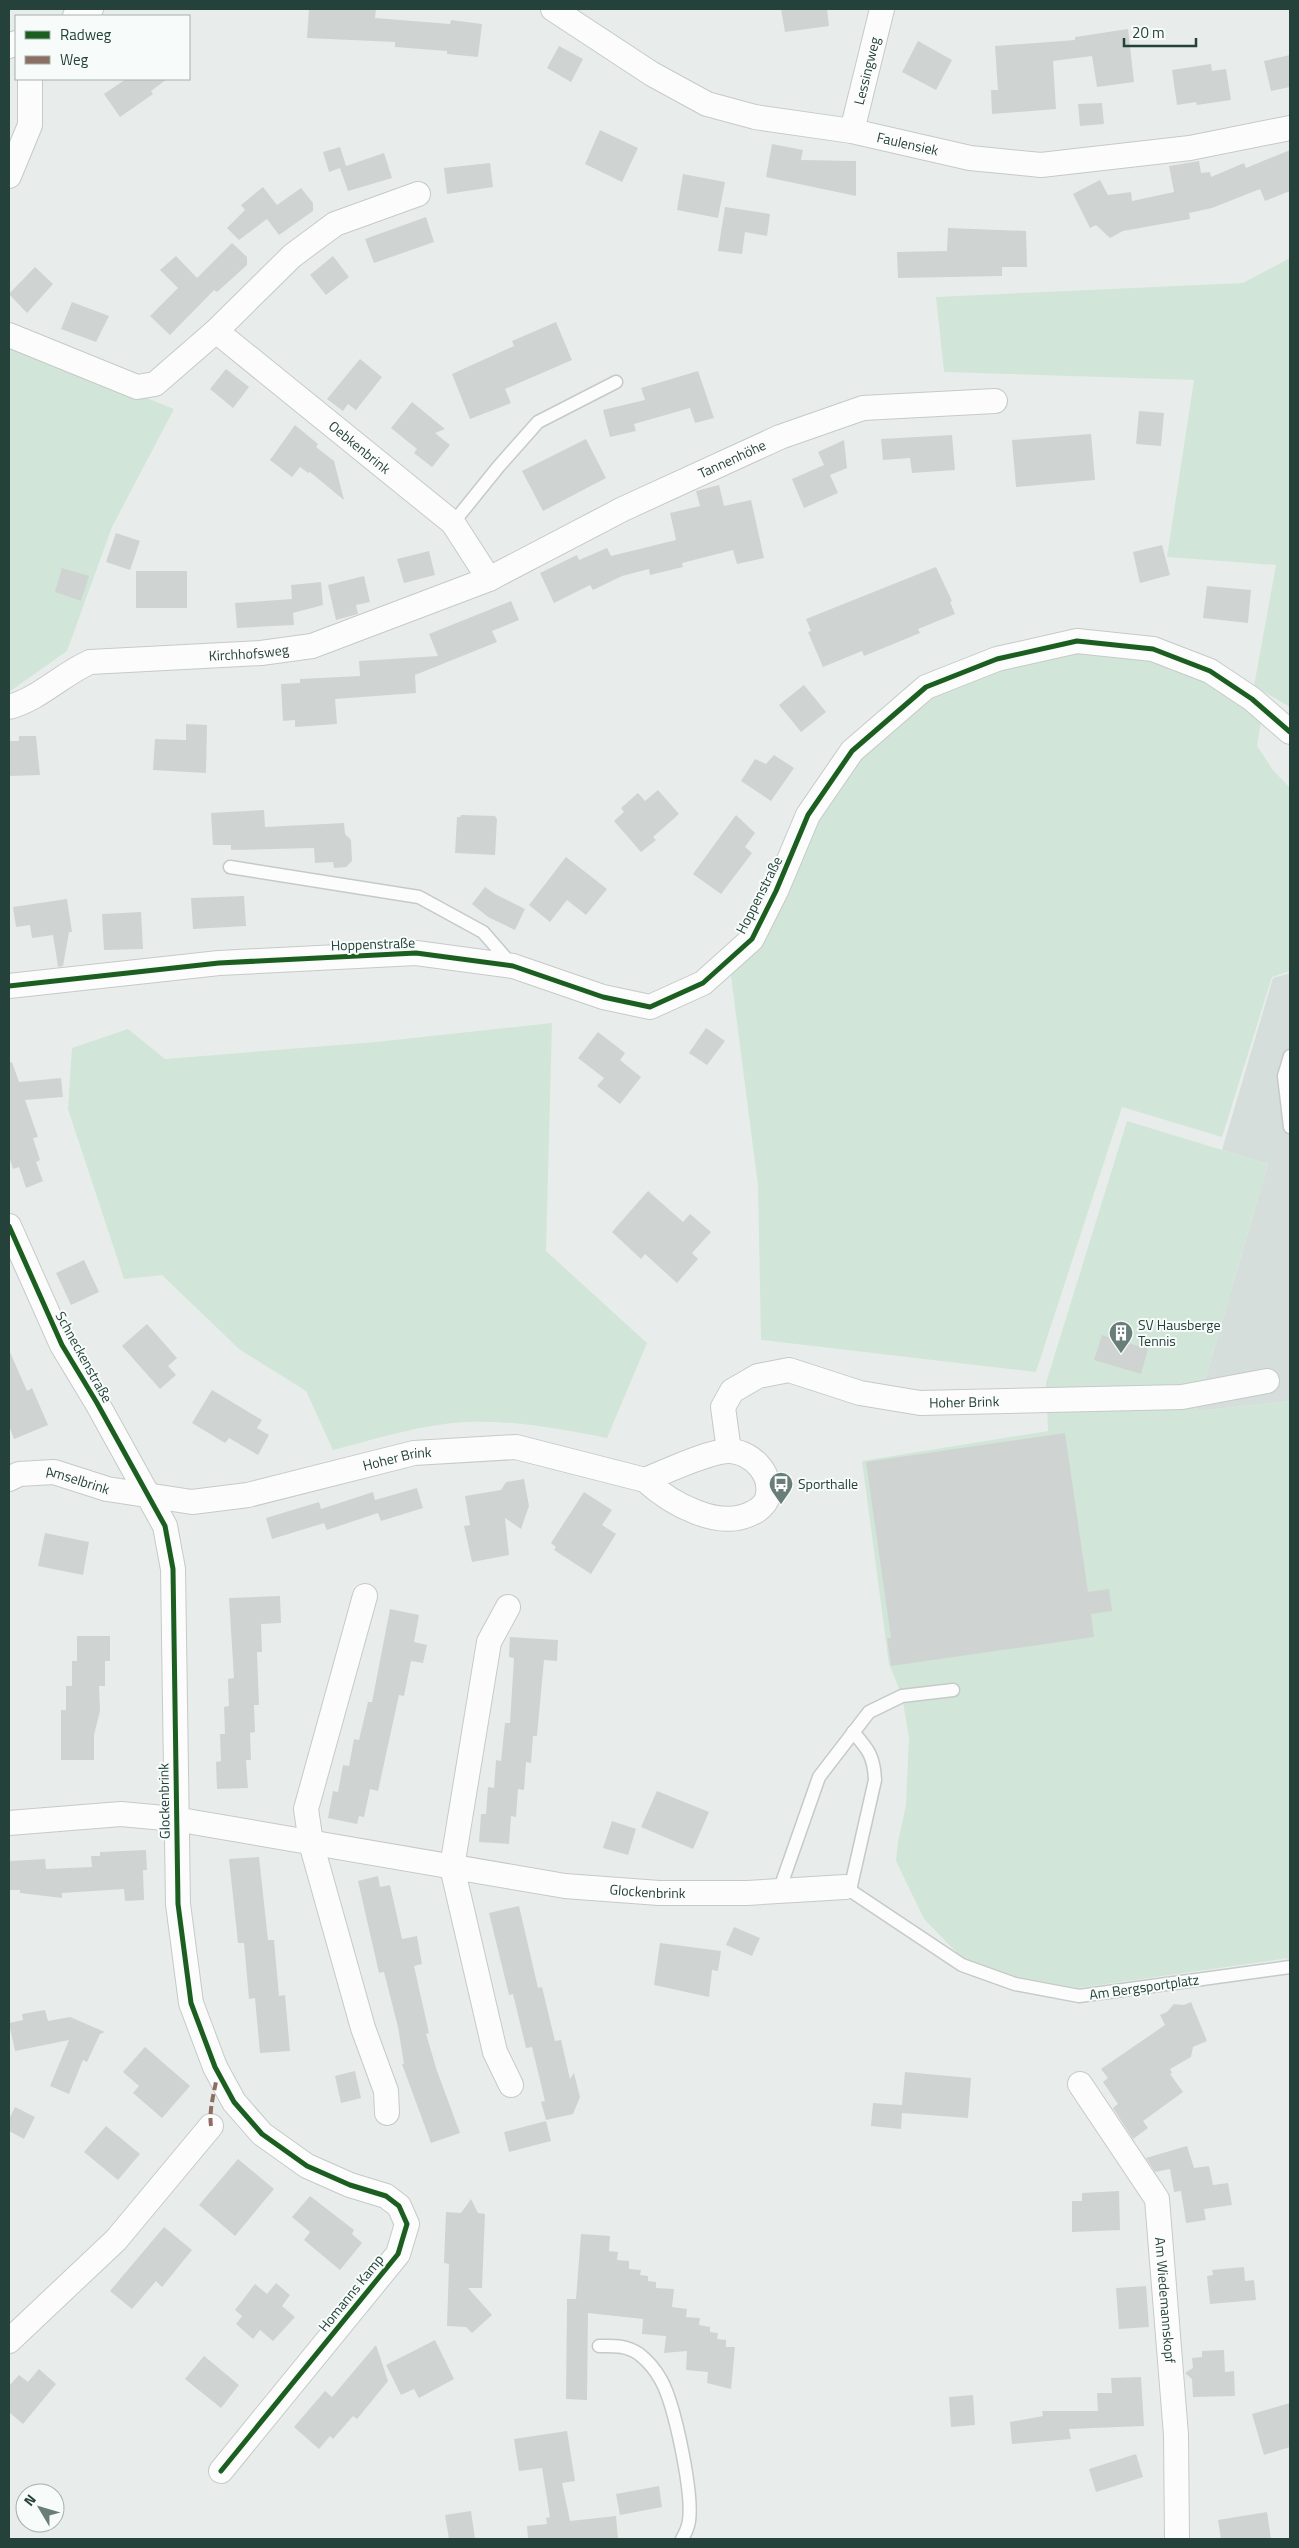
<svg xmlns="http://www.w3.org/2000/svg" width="1299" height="2548" viewBox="0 0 1299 2548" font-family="'Titillium Web',sans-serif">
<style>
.built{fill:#d6dedb}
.green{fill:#d1e6d8}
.building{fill:#cfd4d2}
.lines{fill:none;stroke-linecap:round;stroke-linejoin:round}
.lane-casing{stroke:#c5cac8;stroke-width:15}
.street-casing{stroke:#c5cac8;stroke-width:26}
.lane{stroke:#fcfcfc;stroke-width:12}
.street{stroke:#fcfcfc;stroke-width:24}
.quiet{stroke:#8d6e63;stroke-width:4;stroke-dasharray:8 4;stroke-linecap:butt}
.cycleway-casing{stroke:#f7fbf9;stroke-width:8}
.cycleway{stroke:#1b5e20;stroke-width:5}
.labels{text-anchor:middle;stroke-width:4;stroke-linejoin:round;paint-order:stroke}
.street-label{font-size:14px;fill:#24423a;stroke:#f7fbf9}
.poi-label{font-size:14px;fill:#24423a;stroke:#f7fbf9;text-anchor:start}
</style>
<rect width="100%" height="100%" fill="#e8edeb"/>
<!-- built -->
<path class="built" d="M1290 973V1401L1196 1411 1268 1164 1222 1150 1273 978Z"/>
<!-- green -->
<g class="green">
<path d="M1290 258V707L1254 686 1276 565 1167 557 1194 380 944 372 936 297 1243 283Z"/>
<path d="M9 342 174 409 112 527 67 651 9 692Z"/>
<path d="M1074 647 1152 654 1208 681 1246 704 1261 722 1257 746 1273 770 1290 788V971L1272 977 1222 1137 1122 1107 1036 1372 761 1340 758 1186 731 976 757 941 814 817 858 753 924 696 1000 667Z"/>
<path d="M552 1023 546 1251 647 1343 607 1438C561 1429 514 1420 467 1422 422 1424 376 1439 333 1450L306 1391 239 1349 162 1275 124 1279 68 1109 72 1048 128 1029 165 1059 376 1042Z"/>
<path d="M1127 1121 1268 1164 1196 1411 1290 1401V1958L1078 1988 1054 1987 1017 1982 964 1960 924 1919 896 1861 898 1842 906 1805 909 1738 902 1696 889 1664 862 1461 1048 1431 1046 1383Z"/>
</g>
<!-- building -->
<g class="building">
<path d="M309 9H376L375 18 450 24 451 20 482 24 478 57 447 54V51L395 47V42L307 38Z"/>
<path d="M781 9H827L829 26 785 32Z"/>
<path d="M1128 29 1134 82 1097 87 1092 56 1053 61 1056 109 992 114 991 90H998L995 46 1075 40V37Z"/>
<path d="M918 41 952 60 936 90 902 72Z"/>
<path d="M559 46 583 59 571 82 547 68Z"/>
<path d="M1290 55V87L1271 91 1264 61Z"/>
<path d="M1211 64 1212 71 1226 69 1231 100 1197 105 1196 102 1177 105 1172 70Z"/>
<path d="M126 79H167L151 91 153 94 120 117 104 94Z"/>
<path d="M1102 103 1104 124 1080 126 1078 104Z"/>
<path d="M600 130 638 148 622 182 585 164Z"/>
<path d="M772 144 803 150 801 160 856 161V196L766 177Z"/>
<path d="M340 147 346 166 384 153 392 178 348 191 340 168 329 172 323 152Z"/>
<path d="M1290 150V191L1265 201 1260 189 1212 208 1189 213 1190 219 1123 231 1110 238 1096 225 1090 228 1073 194 1100 180 1108 195 1131 192 1132 201 1174 192 1169 166 1199 161 1201 173 1210 172 1211 177 1244 163 1246 168Z"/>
<path d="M490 163 493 187 447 194 444 168Z"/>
<path d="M683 174 725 182 718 218 677 210Z"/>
<path d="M263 187 277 205 301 188 313 203V211L279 235 267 219 239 240 227 228 245 210 241 205Z"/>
<path d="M725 207 770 214 767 236 745 232 742 254 718 251Z"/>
<path d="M426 217 434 242 374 263 365 239Z"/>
<path d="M948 228 1026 231 1027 267H1002V276L898 278 897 252 947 251Z"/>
<path d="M232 243 247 257V265L217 292 214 290 170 335 150 316 178 288 160 270 176 256 197 278Z"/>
<path d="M333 256 349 277 326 295 310 275Z"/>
<path d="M35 267 53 284 27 313 9 294Z"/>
<path d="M72 302 109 316 96 342 61 329Z"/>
<path d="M556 322 572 360 505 389 511 403 470 419 452 374 514 346 512 341Z"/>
<path d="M360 359 382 377 356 410 348 404 343 411 327 399Z"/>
<path d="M226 369 249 387 233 408 210 389Z"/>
<path d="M698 371 714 418 695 423 690 408 634 424 636 431 610 437 603 410 645 400 641 388Z"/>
<path d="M412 402 445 429 435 433 450 445 432 467 414 453 417 449 391 428Z"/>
<path d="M1139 411 1164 413 1161 446 1136 444Z"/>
<path d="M295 425 318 444 316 447 334 461 344 500 310 472 308 473 300 467 292 477 270 460Z"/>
<path d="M1091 434 1095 480 1016 487 1012 440Z"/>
<path d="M952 435 955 470 912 473 910 458 883 460 881 439Z"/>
<path d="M586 439 606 478 543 511 522 471Z"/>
<path d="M844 440 847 468 830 475 838 493 804 508 792 479 824 465 818 452Z"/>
<path d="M719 485 724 506 751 500 764 558 737 564 733 550 682 563 683 567 650 575 649 569 622 576 593 590 590 585 554 603 540 573 577 555 579 560 607 548 611 556 676 540 670 513 700 506 696 491Z"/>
<path d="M116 533 140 541 130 570 106 562Z"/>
<path d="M1162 545 1170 575 1140 583 1133 552Z"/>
<path d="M429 551 435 575 404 583 397 559Z"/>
<path d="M936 567 952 601 950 602 955 614 918 629 920 633 864 656 862 651 823 667 808 632 811 631 806 619Z"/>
<path d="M62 568 89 576 81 601 55 592Z"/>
<rect x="136" y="571" width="51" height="37"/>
<path d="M364 576 370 602 356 605 358 614 336 620 328 585Z"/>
<path d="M321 582 323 605 293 613 294 625 237 628 235 603 292 599 291 585Z"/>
<path d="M1207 586 1251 590 1248 623 1203 618Z"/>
<path d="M511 601 519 620 492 631 497 642 415 675 416 693 335 699 337 724 295 727V720L283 721 281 684 300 683V679L360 676 359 661 438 656 429 634Z"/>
<path d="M804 685 826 712 801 732 779 705Z"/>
<path d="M186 724 207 725 206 773 153 770 155 739 186 740Z"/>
<path d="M19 736H36L40 775 9 776V741H19Z"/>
<path d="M774 755 794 768 771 801 741 781 755 759 766 764Z"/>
<path d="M658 790 679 814 653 837 656 840 641 852 614 821 624 812 621 808 638 793 645 801Z"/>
<path d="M264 810 265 827 344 823 345 834 351 840 352 861 346 867 334 868 333 862 315 863 314 848 231 850V845H213L211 813Z"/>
<path d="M461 815 495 816 497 819 495 855 455 853 457 817H460Z"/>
<path d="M736 815 755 833 745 847 752 853 721 894 693 874Z"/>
<path d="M566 857 607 889 586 915 567 900 550 922 529 905Z"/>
<path d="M485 887 495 894 525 909 515 930 488 917 472 904Z"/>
<path d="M244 896 246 926 193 929 191 898Z"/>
<path d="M67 899 72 932H69L63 966 58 967 53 935 32 938 30 925 16 927 13 907Z"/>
<path d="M141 912 143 949 104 950 102 914Z"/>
<path d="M706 1028 725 1041 707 1065 689 1053Z"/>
<path d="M598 1032 625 1053 620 1060 641 1077 620 1104 597 1086 604 1078 578 1058Z"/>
<path d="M12 1062 19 1082 61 1078 63 1097 25 1100 38 1137 33 1138 40 1160 36 1162 43 1181 26 1188 19 1167 13 1169 9 1156V1063Z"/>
<path d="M648 1191 683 1222 690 1214 711 1232 692 1253 698 1259 677 1283 645 1254 641 1259 612 1232Z"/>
<path d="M84 1260 99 1292 71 1305 56 1273Z"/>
<path d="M147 1324 177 1358 168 1366 176 1375 160 1389 122 1346Z"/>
<path d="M1102 1335 1148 1349 1141 1374 1094 1360Z"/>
<path d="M9 1350 27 1391 32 1388 48 1425 14 1439 9 1426Z"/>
<path d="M212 1390 262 1420 257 1428 269 1435 258 1455 229 1438 225 1443 192 1423Z"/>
<path d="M1065 1433 1088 1592 1109 1589 1112 1611 1091 1614 1094 1637 891 1666 887 1638H891L866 1462Z"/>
<path d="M524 1479 529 1506 521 1529 505 1518 509 1555 472 1562 464 1526 470 1525 465 1496 501 1490 506 1482Z"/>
<path d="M417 1488 423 1508 381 1521 378 1513 327 1530 324 1523 272 1539 266 1518 319 1502 321 1509 373 1492 375 1500Z"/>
<path d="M584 1492 612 1510 602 1525 616 1534 591 1574 554 1550 556 1547 551 1543Z"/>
<path d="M45 1533 89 1542 83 1575 38 1566Z"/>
<path d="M280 1596 281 1623 261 1624 262 1652H257L259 1705H254L255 1732 250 1733 251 1760H246L248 1788 217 1789 216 1762 221 1761 220 1734H225L224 1707 229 1706 228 1679 234 1678 229 1598Z"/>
<path d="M390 1609 419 1615 414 1642 427 1645 423 1663 411 1661 404 1696 399 1695 378 1791 370 1789 364 1817 359 1816 357 1824 328 1818 333 1791 338 1792 343 1765 349 1766 354 1739 359 1740 368 1702H372Z"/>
<path d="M77 1636H110V1661H105V1686H99L100 1711 94 1735V1760H61V1710H66V1686H72V1661H77Z"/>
<path d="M510 1637 558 1640 557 1661 544 1660 537 1736H533L531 1763 526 1762 524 1790 518 1789 516 1817 511 1816 509 1844 479 1842 481 1814H486L488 1787 494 1788 496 1760 501 1761 505 1723H510L514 1658 509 1657Z"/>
<path d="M657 1791 709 1812 693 1849 641 1827Z"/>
<path d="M612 1821 636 1829 628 1855 603 1848Z"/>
<path d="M146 1850 147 1870H143L144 1900 125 1901 124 1889 62 1893V1898L20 1893V1890H9V1861L45 1859 46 1869 92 1867 91 1856H100V1852Z"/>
<path d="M259 1857 268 1940H274L279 1996 285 1995 290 2051 260 2053 255 1998 249 1999 244 1943H238L229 1859Z"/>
<path d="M378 1876 380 1887 390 1885 402 1939 417 1936 422 1964 414 1966 429 2033 426 2034 437 2071 460 2133 431 2143 402 2064H404L398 2027 384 1972 379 1973 358 1881Z"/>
<path d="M519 1906 538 1988 542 1987 555 2041 561 2040 570 2079 574 2073 580 2097 573 2114 546 2120 541 2102 545 2101 532 2047 526 2048 513 1994 509 1995 489 1913Z"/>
<path d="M734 1927 760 1938 752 1956 726 1945Z"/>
<path d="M660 1943 721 1951 718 1971 712 1970 709 1997 654 1985Z"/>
<path d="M1191 2002 1207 2041 1193 2047 1191 2057 1170 2069 1172 2073 1170 2074 1183 2092 1143 2121 1148 2128 1133 2139 1113 2108 1118 2104 1103 2082 1108 2078 1101 2069 1165 2025 1160 2015 1167 2012 1174 2004 1184 2005Z"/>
<path d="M45 2010 48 2021 70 2017 105 2032 100 2034 87 2062 83 2060 69 2094 50 2086 69 2040 15 2051 9 2023 23 2020 22 2014Z"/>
<path d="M145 2047 190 2086 162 2118 133 2093 139 2086 123 2072Z"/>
<path d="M355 2071 361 2098 341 2103 335 2076Z"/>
<path d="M905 2072 971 2078 968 2118 902 2113 901 2129 871 2126 873 2103 902 2105Z"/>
<path d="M15 2107 35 2117 24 2139 9 2131V2119Z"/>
<path d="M546 2121 551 2141 509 2152 504 2132Z"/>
<path d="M106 2126 140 2154 118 2180 84 2152Z"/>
<path d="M1187 2146 1194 2168 1209 2166 1213 2185 1228 2183 1232 2205 1204 2209 1206 2220 1186 2223 1181 2191 1174 2192 1170 2169 1155 2172 1146 2158Z"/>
<path d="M238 2159 274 2189 235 2236 199 2205Z"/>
<path d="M1119 2191 1120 2230 1072 2232V2201H1082V2193Z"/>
<path d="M310 2196 354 2230 352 2234 362 2243 340 2270 304 2240 310 2232 292 2217Z"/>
<path d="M471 2199 478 2213 485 2214 482 2288H468L492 2315 472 2333 466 2327 447 2326 449 2264 444 2263 446 2212 461 2213Z"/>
<path d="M164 2227 192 2250 162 2287 156 2281 132 2309 110 2291Z"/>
<path d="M581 2234 610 2236 609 2251 618 2252 617 2260 629 2261V2269L641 2270 640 2275 648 2276V2281L656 2282V2288L674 2289 672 2307 687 2309 686 2317 700 2318 699 2325 710 2327V2332L718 2333 717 2339 726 2340V2347H735L731 2389 707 2383 708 2372 686 2370 687 2351 664 2353 666 2336 642 2334 643 2319 588 2313 587 2400 566 2399 567 2299H576Z"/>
<path d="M1244 2267 1245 2281 1254 2280 1256 2300 1210 2304 1207 2276 1213 2275 1212 2270Z"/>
<path d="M276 2283 290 2295 282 2306 295 2317 273 2341 260 2330 253 2339 236 2324 242 2316 235 2310 255 2284 267 2294Z"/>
<path d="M1146 2286 1149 2327 1119 2329 1116 2288Z"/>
<path d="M435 2340 454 2379 419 2398 414 2389 401 2395 386 2365Z"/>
<path d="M376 2345 388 2381 357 2419 353 2416 333 2439 330 2436 319 2449 294 2427 325 2391 332 2397Z"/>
<path d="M1224 2350 1225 2372 1234 2371 1235 2396 1193 2397 1192 2379 1185 2373 1193 2368 1192 2358 1202 2357V2351Z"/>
<path d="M204 2356 239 2385 221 2408 185 2379Z"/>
<path d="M39 2369 56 2384 23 2424 9 2412V2386L19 2375 28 2382Z"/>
<path d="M1141 2377 1144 2426 1069 2429 1071 2439 1012 2444 1010 2422 1043 2416 1042 2411H1098L1097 2393H1112L1111 2378Z"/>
<path d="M973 2395 975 2425 951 2427 949 2397Z"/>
<path d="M1290 2403V2447L1264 2455 1252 2414Z"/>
<path d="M567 2431 575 2481 562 2483 570 2521 616 2516 618 2539H528L527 2526 547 2524 546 2518 550 2517 542 2468 519 2471 514 2439Z"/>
<path d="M1136 2454 1143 2477 1096 2492 1089 2469Z"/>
<path d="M659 2486 662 2507 620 2515 616 2494Z"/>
<path d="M471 2511 475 2539H449L445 2515Z"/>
<path d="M1267 2512 1271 2539H1221L1218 2520Z"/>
</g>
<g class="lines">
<defs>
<g id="lane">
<path d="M453 523 499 466 538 422 616 382"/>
<path d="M230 867 419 897 483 932 511 964"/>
<path d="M1290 1056 1284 1076 1290 1127"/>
<path d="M845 1887 962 1965 1015 1984 1079 1996 1290 1967"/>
<path d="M850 1890 875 1780C874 1756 868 1749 853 1732"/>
<path d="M779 1891 819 1777 869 1712 902 1696 953 1690"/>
<path d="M599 2346C614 2346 626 2345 639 2354 648 2361 656 2371 661 2380 675 2405 693 2493 689 2521 688 2527 685 2534 682 2539"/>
</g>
<g id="street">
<path id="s1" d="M553 9 652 74 707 104 755 117 852 131 970 158 1041 165 1190 148 1290 128"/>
<path d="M75 16 91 9"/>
<path d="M9 46 16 43"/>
<path id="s2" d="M852 131 882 9"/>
<path d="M9 176 30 125V79"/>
<path d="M216 331 292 256 335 224 418 194"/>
<path id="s3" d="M9 335 137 387 155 384 216 331 453 523 489 579"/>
<path id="s4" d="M9 707C39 699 61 675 90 662L261 653 312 646 489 579 623 509 780 437 863 408 995 401"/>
<path d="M9 986 219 963 416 953 513 966 603 997 650 1007 703 983 752 939 776 891 808 815 852 751 926 687 997 659 1077 641 1153 649 1210 671 1252 699 1290 732"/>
<path d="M9 1226 62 1345 97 1403 165 1526 173 1569 178 1904 191 2003 215 2067 234 2102 262 2134 307 2166 350 2185 386 2196 399 2206 407 2224 398 2254 221 2471"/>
<path id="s5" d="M729 1451 723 1407 732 1391 758 1376 789 1370 860 1393 920 1403 1182 1397 1267 1381"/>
<path id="s6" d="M9 1479 19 1474 54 1472 107 1489 192 1502 248 1495 414 1453 516 1447 645 1480C670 1503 720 1532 754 1512 759 1510 765 1504 767 1499 774 1475 753 1453 731 1451 710 1450 665 1472 645 1480"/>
<path d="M365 1596 306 1809 311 1843 363 2028 386 2091 387 2113"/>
<path d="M508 1607 489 1642 452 1867 495 2052 511 2085"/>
<path id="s7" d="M9 1823 121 1814 175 1819 565 1886 659 1893H747L845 1887"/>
<path id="s8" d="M1080 2084 1157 2199 1176 2435 1177 2539"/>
<path d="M9 2341 116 2240 211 2126"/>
</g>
</defs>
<!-- lane casing -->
<use href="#lane" class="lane-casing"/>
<!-- street casing -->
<use href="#street" class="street-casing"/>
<!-- lane -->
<use href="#lane" class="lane"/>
<!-- street -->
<use href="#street" class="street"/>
<!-- quiet -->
<path class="quiet" d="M211 2126C209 2113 213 2096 216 2082L222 2079"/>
<defs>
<g id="cycleway">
<path d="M9 986 219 963 416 953 513 966 603 997 650 1007 703 983 752 939 776 891 808 815 852 751 926 687 997 659 1077 641 1153 649 1210 671 1252 699 1290 732"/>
<path d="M9 1226 62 1345 97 1403 165 1526 173 1569 178 1904 191 2003 215 2067 234 2102 262 2134 307 2166 350 2185 386 2196 399 2206 407 2224 398 2254 221 2471"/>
</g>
</defs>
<!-- cycleway casing -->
<use href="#cycleway" class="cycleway-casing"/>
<!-- cycleway -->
<use href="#cycleway" class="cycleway"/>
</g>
<!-- icons -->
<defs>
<symbol id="building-pin" viewBox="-11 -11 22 30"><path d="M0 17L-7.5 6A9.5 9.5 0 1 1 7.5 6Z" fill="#697e78" stroke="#f7fbf9"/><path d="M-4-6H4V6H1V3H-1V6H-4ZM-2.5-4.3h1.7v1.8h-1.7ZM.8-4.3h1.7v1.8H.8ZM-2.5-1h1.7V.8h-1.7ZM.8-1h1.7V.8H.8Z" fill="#fff"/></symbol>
<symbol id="bus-pin" viewBox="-11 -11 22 30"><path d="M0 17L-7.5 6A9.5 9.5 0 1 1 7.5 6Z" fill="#697e78" stroke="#f7fbf9"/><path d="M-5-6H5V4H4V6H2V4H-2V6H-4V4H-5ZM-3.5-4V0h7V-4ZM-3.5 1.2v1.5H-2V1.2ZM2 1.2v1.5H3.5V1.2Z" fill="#fff"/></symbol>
</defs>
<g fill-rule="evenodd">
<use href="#building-pin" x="1107" y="1319" width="28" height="38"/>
<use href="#bus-pin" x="767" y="1470" width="28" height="38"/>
</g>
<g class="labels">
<!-- street labels -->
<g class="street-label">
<text dy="5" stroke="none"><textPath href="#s2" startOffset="62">Lessingweg</textPath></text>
<text dy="5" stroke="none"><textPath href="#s1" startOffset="386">Faulensiek</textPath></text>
<text dy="5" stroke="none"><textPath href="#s3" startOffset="422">Oebkenbrink</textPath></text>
<text dy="5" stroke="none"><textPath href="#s4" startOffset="776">Tannenhöhe</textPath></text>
<text dy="5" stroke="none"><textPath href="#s4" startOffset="252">Kirchhofsweg</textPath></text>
<text transform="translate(759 895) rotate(-63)" y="5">Hoppenstraße</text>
<text transform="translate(373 944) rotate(-2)" y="5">Hoppenstraße</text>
<text transform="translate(84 1357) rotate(61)" y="5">Schneckenstraße</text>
<text dy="5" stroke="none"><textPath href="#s5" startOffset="304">Hoher Brink</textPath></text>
<text dy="5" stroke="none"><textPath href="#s6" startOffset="398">Hoher Brink</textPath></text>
<text dy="5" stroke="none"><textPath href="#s6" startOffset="71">Amselbrink</textPath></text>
<text transform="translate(164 1801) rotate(-91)" y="5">Glockenbrink</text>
<text dy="5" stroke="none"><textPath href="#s7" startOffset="645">Glockenbrink</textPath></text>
<text transform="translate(1144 1987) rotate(-8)" y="5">Am Bergsportplatz</text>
<text transform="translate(351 2293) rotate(-51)" y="5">Homanns Kamp</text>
<text dy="5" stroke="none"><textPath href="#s8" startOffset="240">Am Wiedemannskopf</textPath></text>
</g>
<!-- poi labels -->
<g class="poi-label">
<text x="1138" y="1330">SV Hausberge<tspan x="1138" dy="16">Tennis</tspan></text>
<text x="798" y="1489">Sporthalle</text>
</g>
</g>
<!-- border -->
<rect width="1299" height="2548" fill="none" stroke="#24423a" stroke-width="20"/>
<!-- legend -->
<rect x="15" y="15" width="175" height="65" fill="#f7fbf9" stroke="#a3b1ad"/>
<rect x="25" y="31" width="25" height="8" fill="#1b5e20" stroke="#a3b1ad"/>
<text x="60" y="40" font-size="15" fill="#24423a">Radweg</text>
<rect x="25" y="56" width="25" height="8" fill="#8d6e63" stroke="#a3b1ad"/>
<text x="60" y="65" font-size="15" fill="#24423a">Weg</text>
<!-- north arrow -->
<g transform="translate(40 2508) rotate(308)"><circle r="24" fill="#f7fbf9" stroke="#a3b1ad"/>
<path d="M0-4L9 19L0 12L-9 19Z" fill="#697e78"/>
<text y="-8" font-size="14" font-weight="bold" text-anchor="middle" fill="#24423a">N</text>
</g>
<!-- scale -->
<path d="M1124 38v8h72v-8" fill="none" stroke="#24423a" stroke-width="2.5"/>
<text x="1132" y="38" font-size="15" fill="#24423a" stroke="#f7fbf9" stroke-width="4" paint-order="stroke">20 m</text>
</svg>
